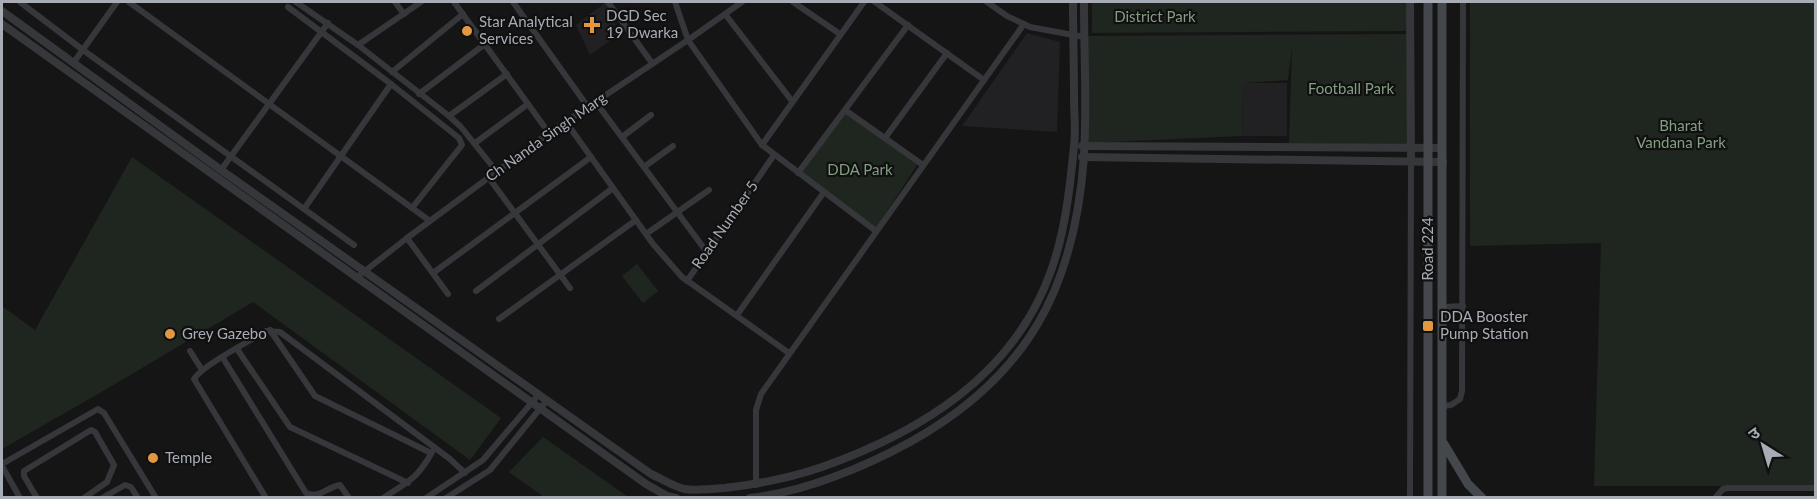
<svg xmlns="http://www.w3.org/2000/svg" width="1817" height="499" viewBox="0 0 1817 499" font-family="Lato,'Noto Sans Devanagari',sans-serif">
<style>
.built{fill:#212123}
.green{fill:#1f261f}
.lines{fill:none;stroke-linecap:round;stroke-linejoin:round}
.minor{stroke:#36373b;stroke-width:6}
.tertiary{stroke:#36373b;stroke-width:8}
.secondary{stroke:#44474b;stroke-width:9}
.poi-dot{fill:#e29841;stroke:#101011;stroke-width:2}
.labels{text-anchor:middle;stroke-width:4.5;stroke-linejoin:round;paint-order:stroke}
.poi-label{font-size:15px;fill:#a8adb5;stroke:#101011;text-anchor:start}
.park-label{font-size:15px;fill:#829f80;stroke:#101011}
.street-label{font-size:15px;fill:#a8adb5;stroke:#101011}
</style>
<rect width="100%" height="100%" fill="#151516"/>
<!-- built -->
<g class="built">
<path d="M606 2 619 34 590 55 576 25Z"/>
<path d="M1027 33 1060 42 1057 132 962 126Z"/>
<path d="M1243 83H1287V136H1242Z"/>
</g>
<!-- green -->
<g class="green">
<path d="M1092 2H1407V31L1092 33Z"/>
<path d="M1470 2H1815V486H1594L1601 243 1470 246Z"/>
<path d="M1407 34V145L1289 143 1292 47 1288 80 1243 83 1242 136 1087 143 1088 36Z"/>
<path d="M845 113 919 162 876 228 799 174Z"/>
<path d="M132 157 501 418 470 460 253 302 105 390 2 449V306L35 330Z"/>
<path d="M637 264 658 291 643 303 622 276Z"/>
<path d="M543 437 628 497H544L509 472Z"/>
</g>
<g class="lines">
<!-- minor -->
<g class="minor">
<path d="M20 2 83 50 354 245"/>
<path d="M129 2 430 221"/>
<path d="M296 2 358 45 449 116 461 127 497 172"/>
<path d="M395 2 404 14"/>
<path d="M454 2 549 133"/>
<path d="M513 2 588 107"/>
<path d="M608 2 652 63"/>
<path d="M675 2 688 40 762 145 876 231"/>
<path d="M793 2 840 34"/>
<path d="M875 2 984 80"/>
<path d="M987 2 1007 16 1030 27 1084 37"/>
<path d="M288 7 391 84 459 138 462 145 412 208"/>
<path d="M725 14 792 101"/>
<path d="M358 45 421 2"/>
<path d="M74 62 117 2"/>
<path d="M392 72 463 14"/>
<path d="M419 94 485 44"/>
<path d="M595 101 706 251"/>
<path d="M845 110 923 165"/>
<path d="M449 116 507 74"/>
<path d="M566 122 653 244 682 277 789 353"/>
<path d="M622 137 651 115"/>
<path d="M885 138 947 53"/>
<path d="M475 143 528 104"/>
<path d="M762 145 864 2"/>
<path d="M644 167 673 146"/>
<path d="M221 170 328 23"/>
<path d="M798 173 908 25"/>
<path d="M489 178 570 288"/>
<path d="M304 209 391 84"/>
<path d="M646 234 709 190"/>
<path d="M407 238 448 294"/>
<path d="M433 273 591 157"/>
<path d="M356 278 407 238 549 133 688 40 742 2"/>
<path d="M687 281 774 155"/>
<path d="M476 291 613 188"/>
<path d="M1443 307 1463 306"/>
<path d="M737 315 824 192"/>
<path d="M499 319 636 220"/>
<path d="M270 330 315 396 431 453"/>
<path d="M237 349 290 427 408 483"/>
<path d="M190 351 202 370"/>
<path d="M223 358 306 493C319 499 327 487 340 485L349 498"/>
<path d="M1443 406 1451 405 1460 399 1462 391 1463 2"/>
<path d="M2 464 98 409 104 413 156 498"/>
<path d="M2 466 20 498"/>
<path d="M756 485V410L761 394 1024 24"/>
<path d="M37 498 24 476V471L91 430 95 432 114 465 107 482 84 498"/>
<path d="M102 498 125 485 131 487 138 498"/>
<path d="M266 498 194 379C203 365 250 341 266 331L280 332 450 459 465 473"/>
<path d="M383 498C408 482 418 478 432 452"/>
<path d="M426 498 483 460 539 394"/>
<path d="M446 498 490 470 547 400"/>
<path d="M1410 498 1411 162"/>
<path d="M1715 498 1723 489 1728 488H1816"/>
</g>
<!-- tertiary -->
<g class="tertiary">
<path d="M1410 2 1411 162"/>
<path d="M2 11 221 170 651 474C662 479 673 486 684 489 697 491 712 489 725 488 759 484 790 478 822 467 921 432 1014 375 1051 271 1065 232 1070 188 1074 146 1076 130 1074 113 1074 97 1074 65 1073 33 1073 2"/>
<path d="M2 24 646 484 667 496 676 498"/>
<path d="M1082 146 1442 148"/>
<path d="M1082 157 1443 162"/>
<path d="M750 498C804 492 865 467 912 441 1028 376 1075 287 1084 156 1087 105 1084 53 1084 2"/>
</g>
<!-- secondary -->
<g class="secondary">
<path d="M1442 2V498"/>
<path d="M1444 444 1468 484 1482 498"/>
<path d="M1428 498V2"/>
</g>
</g>
<!-- markers -->
<g class="poi-dot">
<path d="M589 16h6v6h6v6h-6v6h-6v-6h-6v-6h6z"/>
<circle cx="467" cy="31" r="6"/>
<rect x="1422" y="320" width="12" height="12" rx="3"/>
<circle cx="170" cy="334" r="6"/>
<circle cx="153" cy="458" r="6"/>
</g>
<g class="labels">
<!-- poi labels -->
<g class="poi-label">
<text x="606" y="21">DGD Sec<tspan x="606" dy="17">19 Dwarka</tspan></text>
<text x="479" y="27">Star Analytical<tspan x="479" dy="17">Services</tspan></text>
<text x="1440" y="322">DDA Booster<tspan x="1440" dy="17">Pump Station</tspan></text>
<text x="182" y="339">Grey Gazebo</text>
<text x="165" y="463">Temple</text>
</g>
<!-- park labels -->
<g class="park-label">
<text x="1155" y="22">District Park</text>
<text x="1351" y="94">Football Park</text>
<text x="1681" y="131">Bharat<tspan x="1681" dy="17">Vandana Park</tspan></text>
<text x="860" y="175">DDA Park</text>
</g>
<!-- street labels -->
<g class="street-label">
<text transform="translate(546 137) rotate(-35)" y="5">Ch Nanda Singh Marg</text>
<text transform="translate(725 225) rotate(-55)" y="5">Road Number 5</text>
<text transform="translate(1428 249) rotate(-90)" y="5">Road 224</text>
</g>
</g>
<!-- border -->
<rect width="1817" height="499" fill="none" stroke="#a8adb5" stroke-width="6"/>
<!-- north arrow -->
<g transform="translate(1763 445) rotate(323)" stroke="#101011" stroke-width="4.5" paint-order="stroke">
<path d="M0-4.5L10 22L0 15L-10 22Z" fill="#a8adb5"/>
<text y="-9" font-size="16" font-weight="bold" text-anchor="middle" fill="#a8adb5">उ</text>
</g>
</svg>
